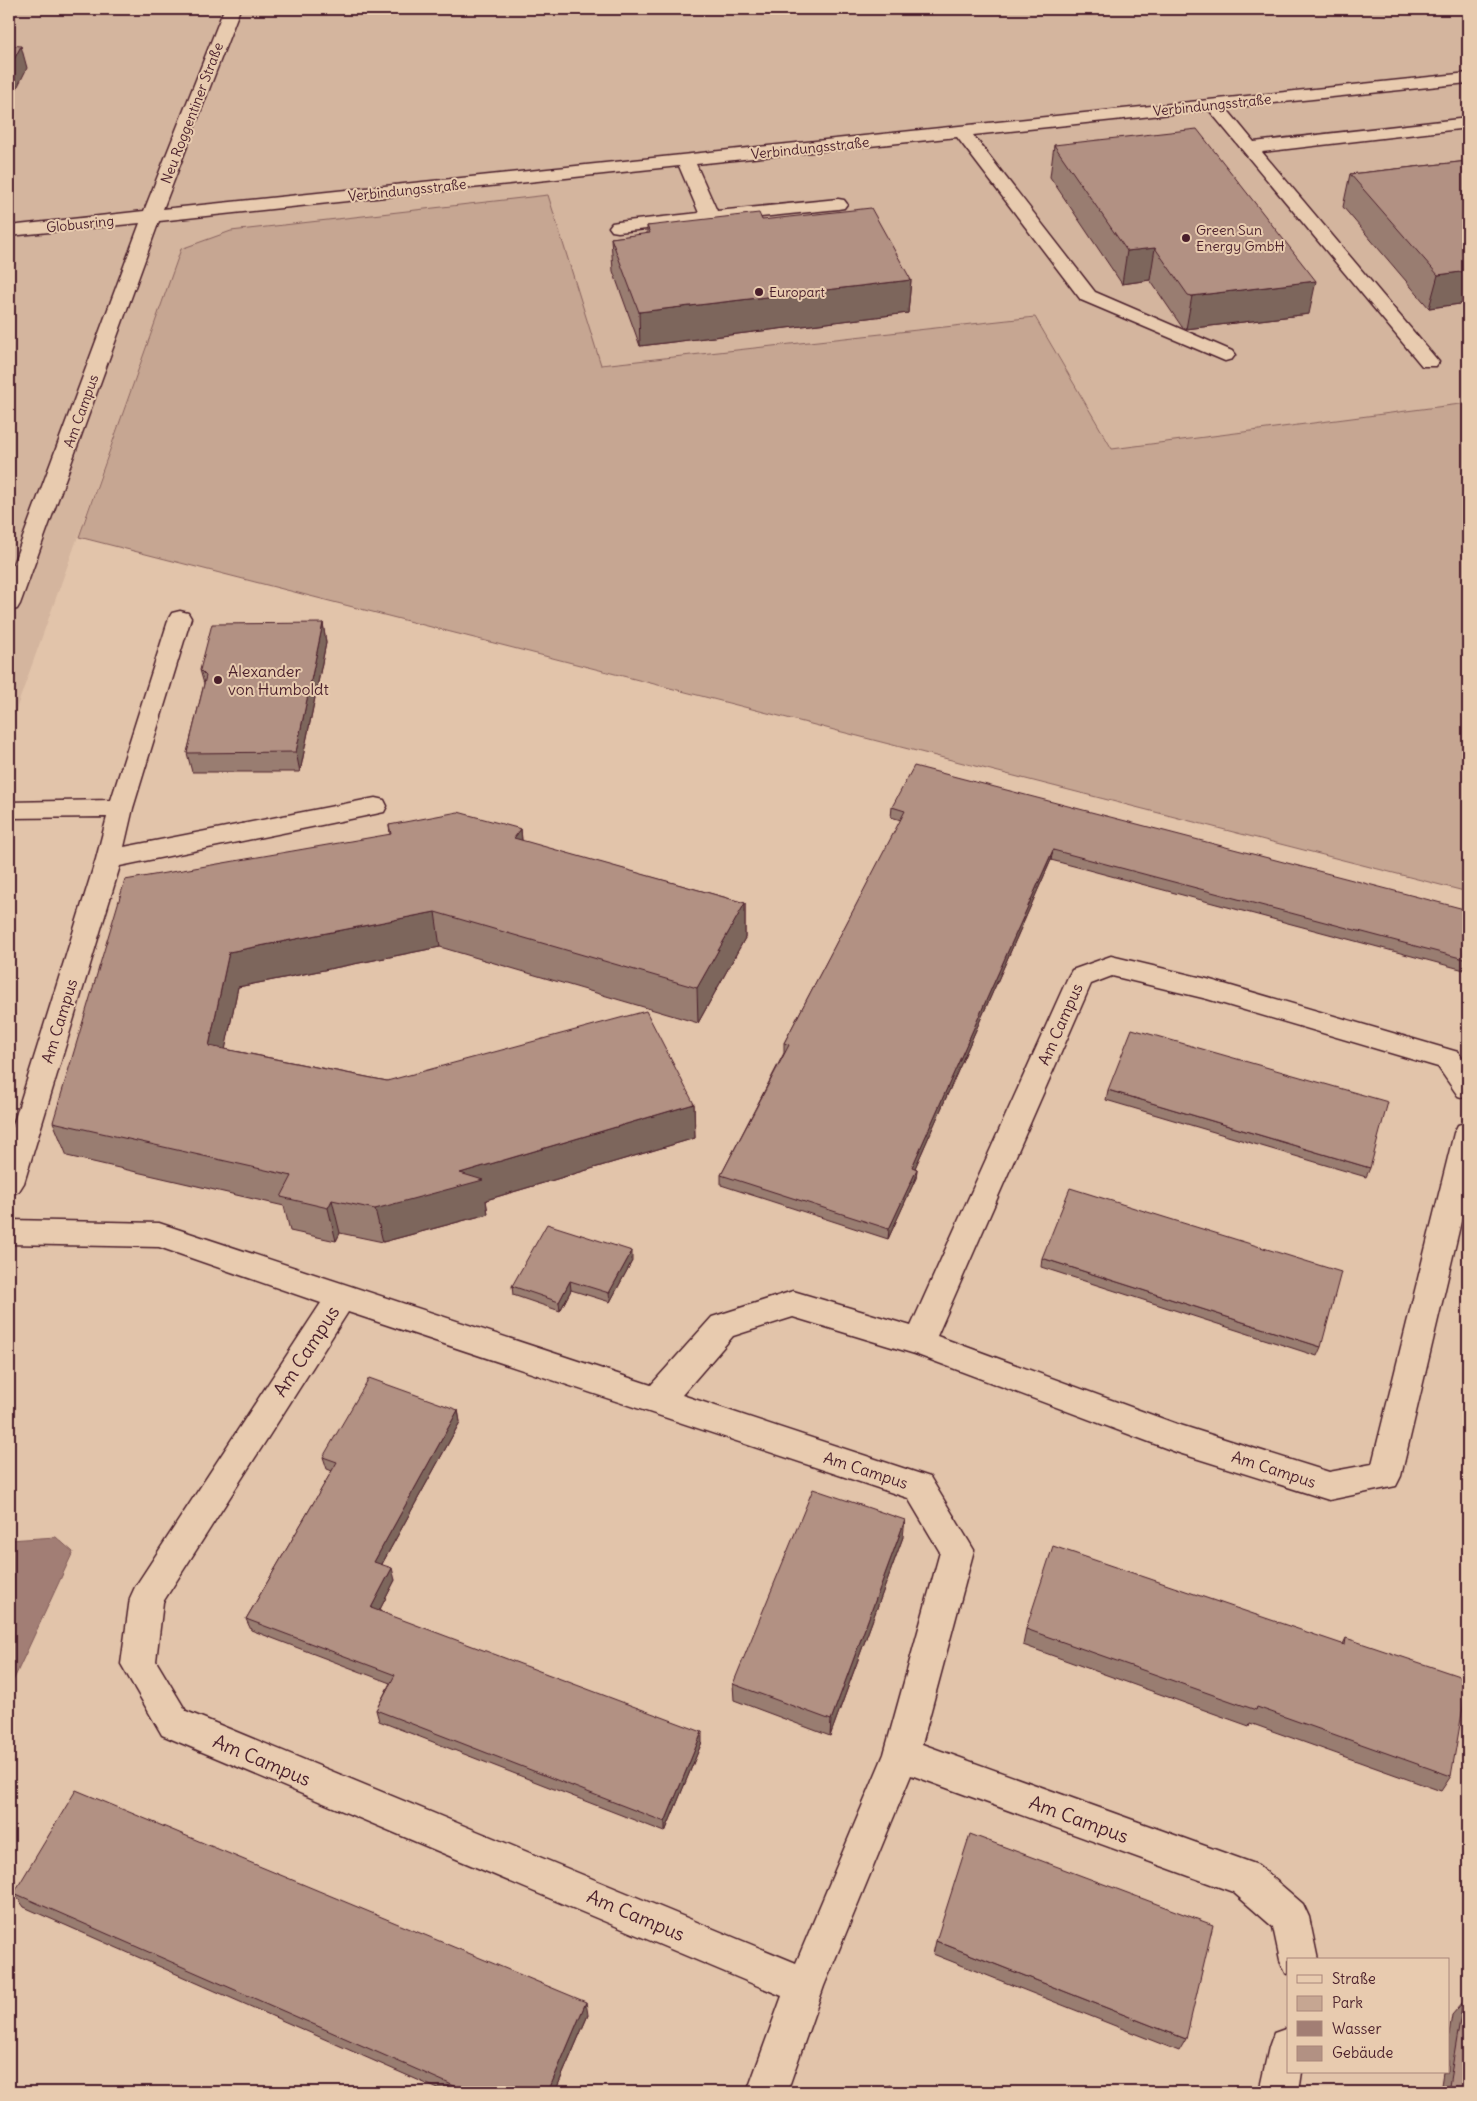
<svg xmlns="http://www.w3.org/2000/svg" width="1477" height="2101" viewBox="0 0 1477 2101" font-family="Delius,sans-serif">
<style>
.built{fill:#d4b59e}
.green{fill:#c6a692;stroke:#88625e}
.water{fill:#a27e74;stroke:#7f5857}
.lines{fill:none;stroke-linecap:round;stroke-linejoin:round}
.minor-casing{stroke:#4a1f2b;stroke-width:3}
.minor{fill:#e8cbaf;fill-rule:evenodd}
.wall{fill:#997d71;stroke:#4a1f2b}
.shaded-wall{fill:#7d665c;stroke:#4a1f2b}
.building{fill:#b29183;stroke:#4a1f2b}
.poi-dot{fill:#4a1f2b;stroke:#e8cbaf;stroke-width:2}
.labels{text-anchor:middle;stroke-width:4;stroke-linejoin:round;paint-order:stroke}
.far-street-label{font-size:14px;fill:#4a1f2b;stroke:#e8cbaf}
.far-poi-label{font-size:14px;fill:#4a1f2b;stroke:#e8cbaf;text-anchor:start}
.poi-label{font-size:16px;fill:#4a1f2b;stroke:#e8cbaf;text-anchor:start}
.street-label{font-size:16px;fill:#4a1f2b;stroke:#e8cbaf}
.near-street-label{font-size:19px;fill:#4a1f2b;stroke:#e8cbaf}
</style>
<rect width="100%" height="100%" fill="#e2c4aa"/>
<filter id="ink" filterUnits="userSpaceOnUse"><feTurbulence type="fractalNoise" baseFrequency=".02" numOctaves="2"/><feDisplacementMap in="SourceGraphic" scale="10" xChannelSelector="R" yChannelSelector="G"/><feConvolveMatrix kernelMatrix="1 2 1 2 8 2 1 2 1" color-interpolation-filters="sRGB"/></filter>
<g filter="url(#ink)">
<!-- built -->
<path class="built" d="M9 9H1468V403L1112 449 1035 317 600 366 548 195 181 249 9 729Z"/>
<!-- green -->
<path class="green" d="M548 195 601 365 1035 317 1112 449 1468 403V892L79 537 181 249 231 231Z"/>
<!-- water -->
<path class="water" d="M56 1537 73 1552 13 1681 9 1683V1540Z"/>
<g class="lines">
<defs>
<g id="minor">
<path d="M224 9H240L163 209 1468 73V83L1226 108 1254 142 1468 118V128L1262 152 1439 362 1436 366H1422L1209 110 973 135 1095 292 1232 351 1235 355 1232 359 1225 361 1081 300 957 137 696 164 717 211 838 199 844 200 847 204 844 208 838 209 618 232 612 231 609 227 612 223 618 222 699 213 679 166 159 221 20 604 17 609 9 611V575L140 223 9 236V226L144 211Z"/>
<path d="M180 611 188 613 191 618 133 808 124 847 375 798 384 800 387 806 384 812 375 814 120 866 24 1183 19 1191 9 1195V1138L96 859 107 817 9 818V802L111 800 169 618 172 613Z"/>
<path d="M1111 956 1207 979 1458 1052 1468 1067V1099L1458 1096 1438 1067 1207 999 1112 976 1091 984 937 1336 1177 1424 1329 1472 1372 1464 1454 1133 1458 1125 1468 1122V1192L1401 1476 1396 1486 1329 1500 1176 1452 915 1354 793 1317 733 1336 682 1395 930 1477 974 1550 922 1744 1258 1865 1303 1904 1309 1917 1318 1960H1288V1974L1286 1973 1280 1960 1273 1927 1233 1892 911 1775 824 1986 787 2092H747L782 1996 162 1735 121 1664 130 1598 135 1587 321 1303 159 1247 9 1244V1220L159 1223 651 1385 712 1317 793 1291 911 1326 1068 977 1072 970ZM348 1312 908 1498 940 1552 884 1754 796 1963 186 1711 156 1661 163 1602Z"/>
<path d="M1288 2028V2072H1302L1299 2092H1259L1269 2047 1274 2033Z"/>
</g>
</defs>
<!-- minor casing -->
<use href="#minor" class="minor-casing"/>
<!-- minor -->
<use href="#minor" class="minor"/>
</g>
<!-- wall -->
<g class="wall">
<path d="M1054 145 1309 314 1186 329 1182 327 1150 280 1122 284 1050 177Z"/>
<path d="M1468 161V303L1429 308 1343 207 1350 174Z"/>
<path d="M762 220 911 280 908 313 640 346 613 271 611 238 647 234V226Z"/>
<path d="M323 623 326 643 300 772H192L187 753 204 684 200 670Z"/>
<path d="M892 807 1468 910V971L1051 860 915 1168 917 1169 916 1178 888 1239 721 1185V1175L784 1053V1043L901 820 891 817Z"/>
<path d="M389 825 521 829 522 841 745 903V938L698 1023 440 947 238 987 225 1049 387 1081 694 1104 695 1138 486 1200 488 1214 383 1242 340 1233 336 1241 290 1231 284 1206 67 1156 53 1122 390 834Z"/>
<path d="M1108 1090 1370 1168 1366 1177 1106 1100Z"/>
<path d="M1042 1258 1321 1347 1317 1356 1041 1267Z"/>
<path d="M632 1261 610 1302 571 1290 560 1311 513 1295 512 1286Z"/>
<path d="M458 1410 460 1422 382 1564 395 1580 379 1611 702 1742 665 1832 379 1721 376 1710 390 1683 251 1630 246 1619 332 1471 327 1469 323 1457Z"/>
<path d="M903 1537 830 1736 734 1700 733 1684Z"/>
<path d="M1026 1629 1343 1644 1346 1638 1451 1776 1441 1791 1250 1723 1249 1726 1023 1645Z"/>
<path d="M14 1893 588 2015 555 2092H445L24 1907Z"/>
<path d="M936 1941 1186 2039 1179 2051 933 1954Z"/>
<path d="M1463 2002 1468 2092H1440L1443 2072H1448V2040L1452 2015Z"/>
</g>
<!-- shaded-wall -->
<g class="shaded-wall">
<path d="M21 46 27 68 9 104V69Z"/>
<path d="M1155 248 1150 280 1122 284 1127 251Z"/>
<path d="M1468 271V303L1429 308 1438 275Z"/>
<path d="M911 280 908 313 640 346 639 312Z"/>
<path d="M1316 281 1309 314 1186 329 1192 296Z"/>
<path d="M323 623 326 643 300 772 296 752Z"/>
<path d="M521 829 524 864 514 838Z"/>
<path d="M1053 850 1051 860 911 1177 912 1167Z"/>
<path d="M745 903V938L698 1023 697 988Z"/>
<path d="M435 912 440 947 238 987 219 1080 209 1046 229 952Z"/>
<path d="M694 1104 695 1138 486 1200 488 1214 383 1242 375 1209 460 1173Z"/>
<path d="M917 1169 916 1178 888 1239 889 1229Z"/>
<path d="M332 1200 340 1233 336 1241 328 1208Z"/>
<path d="M632 1251V1261L610 1302 609 1293Z"/>
<path d="M570 1281 571 1290 560 1311 559 1302Z"/>
<path d="M458 1410 460 1422 377 1573 374 1562Z"/>
<path d="M905 1520 903 1537 830 1736 831 1720Z"/>
<path d="M392 1568 395 1580 375 1619 371 1608Z"/>
<path d="M702 1732V1742L665 1832V1822Z"/>
<path d="M586 2002 588 2015 555 2092H548Z"/>
</g>
<!-- building -->
<g class="building">
<path d="M9 45 21 46 9 69Z"/>
<path d="M1197 129 1316 281 1192 296 1188 295 1155 248 1127 251 1054 145Z"/>
<path d="M1468 161V271L1438 275 1350 174Z"/>
<path d="M871 208 911 280 639 312 611 238 650 233 647 226 759 213 762 220Z"/>
<path d="M323 623 296 752 187 753 206 676 200 670 212 624Z"/>
<path d="M914 766 1468 910V960L1053 850 912 1167 917 1169 889 1229 721 1175 789 1045 784 1043 905 811 892 807Z"/>
<path d="M458 812 521 829 514 838 745 903 697 988 435 912 229 952 209 1046 387 1081 646 1011 694 1104 460 1173 483 1180 375 1209 332 1200 328 1208 281 1197 292 1176 53 1122 125 880 391 834 389 825Z"/>
<path d="M1132 1029 1388 1102 1370 1168 1108 1090Z"/>
<path d="M1070 1188 1341 1272 1321 1347 1042 1258Z"/>
<path d="M547 1224 632 1251 609 1293 570 1281 559 1302 512 1286Z"/>
<path d="M369 1378 458 1410 374 1562 392 1568 371 1608 702 1732 665 1822 376 1710 395 1675 246 1619 337 1462 323 1457Z"/>
<path d="M813 1489 905 1520 831 1720 733 1684Z"/>
<path d="M1053 1546 1345 1645 1346 1638 1468 1679 1451 1776 1257 1707 1256 1710 1026 1629Z"/>
<path d="M76 1790 586 2002 548 2092H468L14 1893Z"/>
<path d="M970 1834 1213 1925 1186 2039 936 1941Z"/>
<path d="M1463 2002 1468 2004V2092H1448Z"/>
<path d="M889 2085 908 2092H887Z"/>
</g>
</g>
<!-- markers -->
<g class="poi-dot">
<circle cx="1186" cy="238" r="5"/>
<circle cx="759" cy="292" r="5"/>
<circle cx="218" cy="680" r="5"/>
</g>
<g class="labels">
<!-- far-street labels -->
<g class="far-street-label">
<text transform="translate(1212 105) rotate(-6)" y="5">Verbindungsstraße</text>
<text transform="translate(192 113) rotate(-69)" y="5">Neu Roggentiner Straße</text>
<text transform="translate(810 148) rotate(-6)" y="5">Verbindungsstraße</text>
<text transform="translate(407 190) rotate(-6)" y="5">Verbindungsstraße</text>
<text transform="translate(80 224) rotate(-6)" y="5">Globusring</text>
<text transform="translate(81 411) rotate(-70)" y="5">Am Campus</text>
</g>
<!-- far-poi labels -->
<g class="far-poi-label">
<text x="1196" y="235">Green Sun<tspan x="1196" dy="16">Energy GmbH</tspan></text>
<text x="769" y="297">Europart</text>
</g>
<!-- poi labels -->
<g class="poi-label">
<text x="228" y="677">Alexander<tspan x="228" dy="18">von Humboldt</tspan></text>
</g>
<!-- street labels -->
<g class="street-label">
<text transform="translate(59 1021) rotate(-73)" y="6">Am Campus</text>
<text transform="translate(1060 1024) rotate(-66)" y="6">Am Campus</text>
<text transform="translate(1274 1469) rotate(18)" y="6">Am Campus</text>
<text transform="translate(866 1470) rotate(18)" y="6">Am Campus</text>
</g>
<!-- near-street labels -->
<g class="near-street-label">
<text transform="translate(306 1351) rotate(-57)" y="7">Am Campus</text>
<text transform="translate(262 1760) rotate(23)" y="7">Am Campus</text>
<text transform="translate(1079 1819) rotate(20)" y="7">Am Campus</text>
<text transform="translate(636 1915) rotate(23)" y="7">Am Campus</text>
</g>
</g>
<!-- margin -->
<rect width="1477" height="2101" fill="none" stroke="#e8cbaf" stroke-width="30"/>
<rect x="15" y="15" width="1447" height="2071" fill="none" stroke="#4a1f2b" stroke-width="2" filter="url(#ink)"/>
<!-- legend -->
<rect x="1287" y="1958" width="162" height="115" fill="#e8cbaf" stroke="#a9867a"/>
<rect x="1297" y="1975" width="25" height="8" fill="#e8cbaf" stroke="#a9867a"/>
<text x="1332" y="1984" font-size="15" fill="#4a1f2b">Straße</text>
<rect x="1297" y="1996" width="25" height="15" fill="#c6a692" stroke="#a9867a"/>
<text x="1332" y="2008" font-size="15" fill="#4a1f2b">Park</text>
<rect x="1297" y="2021" width="25" height="15" fill="#a27e74" stroke="#a9867a"/>
<text x="1332" y="2034" font-size="15" fill="#4a1f2b">Wasser</text>
<rect x="1297" y="2046" width="25" height="15" fill="#b29183" stroke="#a9867a"/>
<text x="1332" y="2058" font-size="15" fill="#4a1f2b">Gebäude</text>
</svg>
